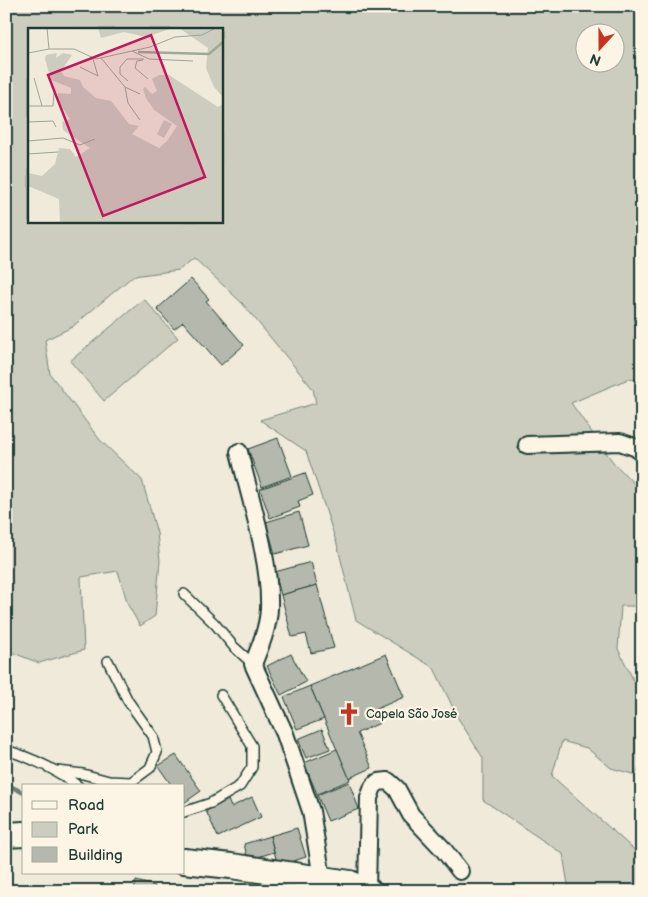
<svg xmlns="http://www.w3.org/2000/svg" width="648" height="897" viewBox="0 0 648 897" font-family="'Balsamiq Sans',sans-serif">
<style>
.green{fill:#cccdbf;stroke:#76857a;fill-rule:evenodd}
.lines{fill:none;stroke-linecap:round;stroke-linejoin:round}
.stream{stroke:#6c7d71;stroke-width:4.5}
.building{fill:#b5b9ad;stroke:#1f3d34}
.lane-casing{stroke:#1f3d34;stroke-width:12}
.street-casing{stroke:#1f3d34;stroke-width:20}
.secondary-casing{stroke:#1f3d34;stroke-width:28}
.lane{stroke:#fcf5e5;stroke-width:9}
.street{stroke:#fcf5e5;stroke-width:16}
.secondary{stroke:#fcf5e5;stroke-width:24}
.labels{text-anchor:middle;stroke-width:4.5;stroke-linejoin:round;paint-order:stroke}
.poi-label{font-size:12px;fill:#1f3d34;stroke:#fcf5e5;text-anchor:start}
.inset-river{fill:none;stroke:#9fa89a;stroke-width:2.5}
.inset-road{fill:none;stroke:#9ca598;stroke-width:1}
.view{fill:#c2185b;fill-opacity:0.15;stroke:#c2185b;stroke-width:2.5}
.inset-edge{fill:none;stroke:#1f3d34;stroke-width:2.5}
</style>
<rect width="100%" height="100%" fill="#efeada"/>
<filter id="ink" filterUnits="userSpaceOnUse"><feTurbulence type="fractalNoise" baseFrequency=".02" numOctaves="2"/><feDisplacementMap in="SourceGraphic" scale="10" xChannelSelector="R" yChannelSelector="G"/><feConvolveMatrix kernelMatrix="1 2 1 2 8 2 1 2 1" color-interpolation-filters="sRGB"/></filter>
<g filter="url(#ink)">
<!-- green -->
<g class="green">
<path d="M6 6H642V380L628 379 571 403 613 462 642 492V606H621L618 649 642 697V760L636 775 611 768 587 748 562 741 552 776 642 857V891H569L563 854 483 800V758L458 718 434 668 356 620 337 544 306 451 260 420 316 403 313 389 242 303 194 258 179 270 133 276 72 327 45 340 50 374 100 440 142 480 157 533 160 561 155 616 140 626 128 605 118 571 81 577 84 650 39 663 6 650ZM29 29H221V221H29ZM586 32H616V62H586Z"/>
<path d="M144 299 178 338 104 401 70 361Z"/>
</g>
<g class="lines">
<!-- stream -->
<path class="stream" d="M6 784 24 793"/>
</g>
<!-- building -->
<g class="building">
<path d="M191 279 209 299 206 301 244 345 221 365 183 322 174 329 157 309Z"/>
<path d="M278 438 292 476 262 487 248 449Z"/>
<path d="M305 473 313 495 298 501 300 507 270 518 260 489Z"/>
<path d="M299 512 308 545 275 554 266 522Z"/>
<path d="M311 562 317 585 281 595 275 572Z"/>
<path d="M317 585 334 648 311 653 306 634 292 637 281 595Z"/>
<path d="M291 654 306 682 281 695 267 666Z"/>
<path d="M386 654 404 697 374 710 380 723 357 733 372 768 349 778 310 686Z"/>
<path d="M310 686 324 719 297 729 284 697Z"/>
<path d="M322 729 330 749 306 758 298 739Z"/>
<path d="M337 749 350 780 317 794 304 763Z"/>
<path d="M176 755 201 791 184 803V786H172L158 766Z"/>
<path d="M349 782 359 809 328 821 317 795Z"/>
<path d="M252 797 261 817 218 837 206 811 228 800 231 807Z"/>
<path d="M297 828 306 857 278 866 270 836Z"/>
<path d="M270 836 274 852 248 860 244 844Z"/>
<path d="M136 881 155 886 154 891H134Z"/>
</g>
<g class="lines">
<defs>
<g id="lane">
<path d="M184 594 215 624 234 647 253 664"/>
<path d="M6 750C32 758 56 769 78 786"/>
<path d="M57 771 83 774 109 781 131 782 150 768 157 752 153 736 128 701 108 661"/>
<path d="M184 812 211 803 240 786 252 767V746L221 695"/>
</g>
<g id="street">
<path d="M527 445 620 442 637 448 642 454"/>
<path d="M239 452C250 499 271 561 269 609 268 628 260 647 253 664L285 734 311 811 322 878"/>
<path d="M367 890 369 798 373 787 378 782 388 781 397 789 411 815 443 849 460 871"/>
</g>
<g id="secondary">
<path d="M6 835 24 834"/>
<path d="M184 861 231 866 350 883 369 891"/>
</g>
</defs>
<!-- lane casing -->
<use href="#lane" class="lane-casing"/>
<!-- street casing -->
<use href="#street" class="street-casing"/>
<!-- secondary casing -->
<use href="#secondary" class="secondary-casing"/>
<!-- lane -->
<use href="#lane" class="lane"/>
<!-- street -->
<use href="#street" class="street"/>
<!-- secondary -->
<use href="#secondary" class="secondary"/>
</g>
</g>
<!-- icons -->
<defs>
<symbol id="church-bare" viewBox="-9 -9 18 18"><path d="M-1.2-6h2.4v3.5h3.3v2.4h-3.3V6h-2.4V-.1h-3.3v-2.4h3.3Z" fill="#c8321e" stroke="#fcf5e5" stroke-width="2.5" paint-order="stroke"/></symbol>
</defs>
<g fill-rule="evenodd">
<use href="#church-bare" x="333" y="698" width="32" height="32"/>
</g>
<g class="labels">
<!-- poi labels -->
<g class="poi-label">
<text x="366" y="718">Capela São José</text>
</g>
</g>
<!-- overview -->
<g transform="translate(28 28)">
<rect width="195" height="195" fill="#efeada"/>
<path d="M70 0H145L118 9 96 4 73 10ZM151 0H195V69L186 59 178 40 180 20ZM29 25 28 30 35 25 44 27 33 43 36 48 52 52 55 59 68 70 83 73 101 96 111 98 104 106 131 120 139 113 149 98 126 82 118 70 115 61 117 59 124 66 129 63 124 51 131 47H141L190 79 195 76V195H32L31 171 0 158V145L14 148 27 136 31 120 42 121 48 129 62 120 35 102 34 94 42 91 30 73V65L43 66V60L23 52 17 31 18 27ZM136 92 144 96 136 110 129 106Z" fill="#cccdbf"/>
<path class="inset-river" d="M110 24 181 26 195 14"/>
<path class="inset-road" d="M19 0 21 21M104 23 121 31 165 33M0 25 21 21H46L68 31 122 19 147 9 174 7 188 0M73 30 97 59 100 75 112 92M115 32 109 33 107 40 120 51M52 39 70 48 65 31M6 50 14 78M100 53 92 46V39L99 31H116M97 59 112 66M0 78H25L26 65M0 94 25 93 28 99M0 113 35 110 52 117 67 111M0 126 30 124"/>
<path class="view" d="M123 7 177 149 75 188 20 47Z"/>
<rect width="195" height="195" class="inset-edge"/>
</g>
<!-- margin -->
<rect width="648" height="897" fill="none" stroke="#fcf5e5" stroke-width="25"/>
<rect x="12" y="12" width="623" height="872" fill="none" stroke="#1f3d34" stroke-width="2" filter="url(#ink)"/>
<!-- legend -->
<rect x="22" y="784" width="162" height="90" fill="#fcf5e5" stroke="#a4ab9e"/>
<rect x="32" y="801" width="25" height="8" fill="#fcf5e5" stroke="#a4ab9e"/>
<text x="68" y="810" font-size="15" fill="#1f3d34">Road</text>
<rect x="32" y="822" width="25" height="15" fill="#cccdbf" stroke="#a4ab9e"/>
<text x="68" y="834" font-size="15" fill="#1f3d34">Park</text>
<rect x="32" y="847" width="25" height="15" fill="#b5b9ad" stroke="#a4ab9e"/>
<text x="68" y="860" font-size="15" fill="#1f3d34">Building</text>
<!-- north arrow -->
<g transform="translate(600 48) rotate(201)"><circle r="24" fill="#fcf5e5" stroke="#a4ab9e"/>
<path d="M0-4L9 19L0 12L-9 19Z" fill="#c8321e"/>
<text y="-8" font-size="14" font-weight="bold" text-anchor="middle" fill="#1f3d34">N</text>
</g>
</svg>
